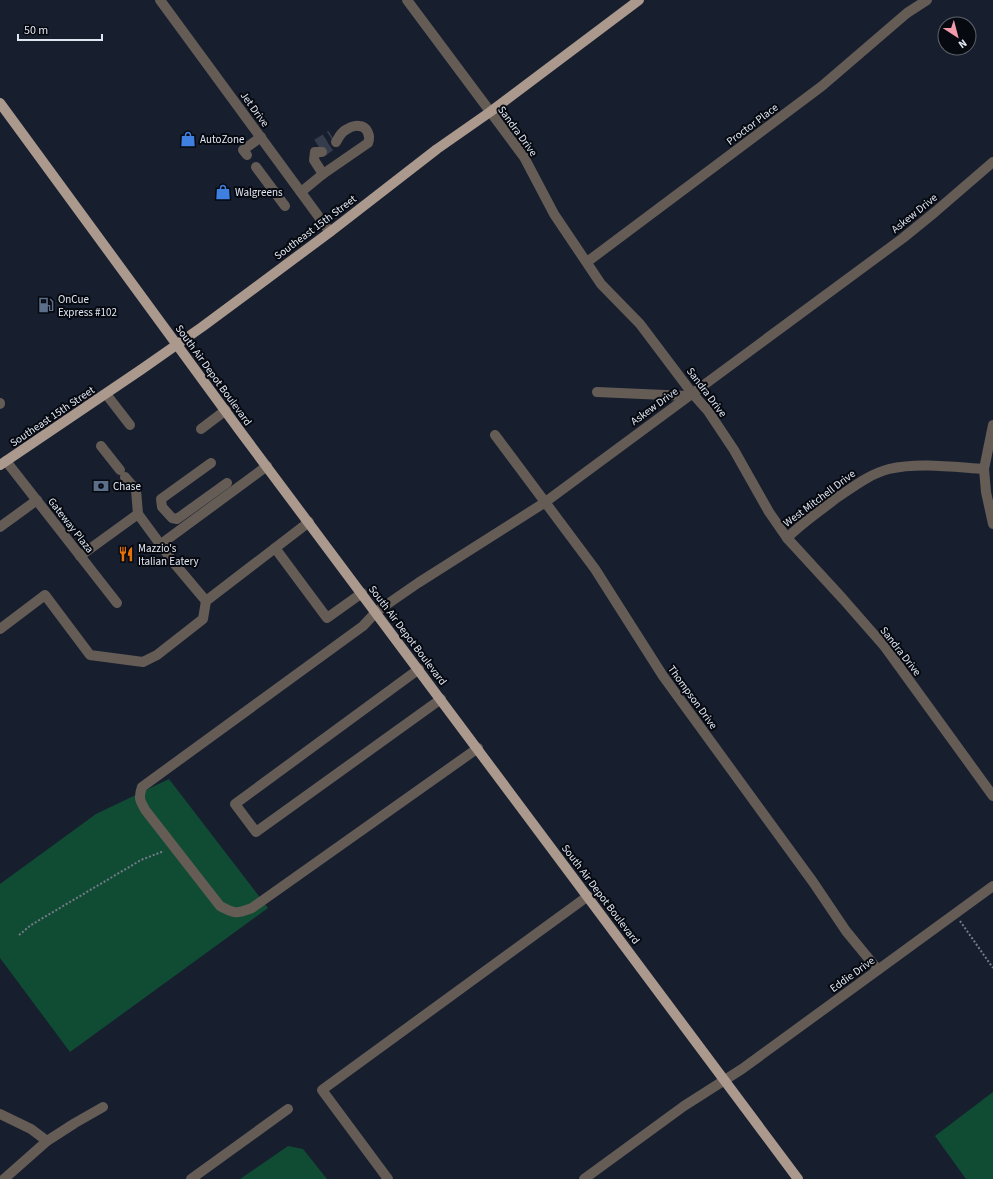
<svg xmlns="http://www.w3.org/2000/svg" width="993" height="1179" viewBox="0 0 993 1179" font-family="'Source Sans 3',sans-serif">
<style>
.green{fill:#104b33}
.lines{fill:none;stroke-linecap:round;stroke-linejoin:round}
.minor-tunnel{stroke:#353d4c;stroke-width:10;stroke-dasharray:10 5;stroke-linecap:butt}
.path{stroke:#757c8a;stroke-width:2;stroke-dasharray:2 2;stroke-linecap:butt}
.minor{stroke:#655c56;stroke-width:10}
.major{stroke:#ac998d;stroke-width:10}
.labels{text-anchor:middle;stroke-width:4;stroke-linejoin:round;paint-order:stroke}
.street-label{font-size:11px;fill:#e1e7f2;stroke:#060910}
.poi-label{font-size:11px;fill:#e1e7f2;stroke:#060910;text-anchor:start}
</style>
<rect width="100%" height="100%" fill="#171f2f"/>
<!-- green -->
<g class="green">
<path d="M169 779 268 908 70 1052 0 958V884L96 814Z"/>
<path d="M993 1092V1179H966L935 1136Z"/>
<path d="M288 1146 303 1149 327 1179H240Z"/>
</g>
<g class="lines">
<!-- minor-tunnel -->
<g class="minor-tunnel">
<path d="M317 144 331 135"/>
<path d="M322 152 336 142"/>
</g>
<!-- path -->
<g class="path">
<path d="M960 921 993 968"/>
<path d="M19 935 31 925 141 860 164 851"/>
</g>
<!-- minor -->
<g class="minor">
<path d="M160 0 330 232"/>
<path d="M407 0 524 157 554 214 601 284 640 324 692 393 708 411 734 450 769 512 787 538 843 599 885 647 993 796"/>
<path d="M322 152H315L314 160 323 174"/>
<path d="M247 155 243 150 261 137"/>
<path d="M256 167 285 206"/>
<path d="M301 192 323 174 368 143C371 136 367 126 359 126 354 125 347 129 344 131 340 134 338 139 336 142"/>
<path d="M587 262 822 86 907 13 927 0"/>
<path d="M597 392 688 396"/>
<path d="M106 394 130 425"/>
<path d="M0 403V404"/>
<path d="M993 425 984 469 986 492 993 524"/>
<path d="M201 429 226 410"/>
<path d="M495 435 595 569 663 676 813 882 846 931 878 970"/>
<path d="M101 446 120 470"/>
<path d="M6 461 117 603"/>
<path d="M211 463 161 499 162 507 172 518 177 519 227 483"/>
<path d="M125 477 136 490 138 514 174 563 206 601"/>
<path d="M0 527 37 500"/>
<path d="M787 538C802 523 819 512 835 499 852 488 869 474 889 469 918 462 954 467 984 469"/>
<path d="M161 544 267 466"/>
<path d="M275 548 327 618 362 593"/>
<path d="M80 556 138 514"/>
<path d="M0 629 45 595 90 655 143 662 157 655 203 619 206 601 309 522"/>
<path d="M419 669 235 804 256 832 441 699"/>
<path d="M478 748 252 908C236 914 235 914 220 906L146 811C140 801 138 798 142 787L363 626 376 612 418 583 544 503 903 238 935 212 993 162"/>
<path d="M0 1114 31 1129 47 1141"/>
<path d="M4 1179 47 1141 75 1123 103 1107"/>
<path d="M191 1179 288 1109"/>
<path d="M388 1179 322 1090 588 896"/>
<path d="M584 1179 684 1106 742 1069 993 886"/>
</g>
<!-- major -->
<g class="major">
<path d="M0 103 240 431 798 1179"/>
<path d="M0 465 142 369 202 327 330 232 437 149 490 112 639 0"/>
</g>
</g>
<!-- icons -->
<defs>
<symbol id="shop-bare" viewBox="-9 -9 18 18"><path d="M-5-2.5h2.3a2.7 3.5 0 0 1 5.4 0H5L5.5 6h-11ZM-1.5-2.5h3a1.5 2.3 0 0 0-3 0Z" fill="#3f7fe0" stroke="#060910" stroke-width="2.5" paint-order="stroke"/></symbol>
<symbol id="fuel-bare" viewBox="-9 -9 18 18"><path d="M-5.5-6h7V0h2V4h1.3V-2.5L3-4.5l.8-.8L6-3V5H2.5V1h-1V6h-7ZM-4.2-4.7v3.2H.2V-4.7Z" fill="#5c6f8a" stroke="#060910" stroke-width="2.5" paint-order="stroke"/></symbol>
<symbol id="bank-bare" viewBox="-9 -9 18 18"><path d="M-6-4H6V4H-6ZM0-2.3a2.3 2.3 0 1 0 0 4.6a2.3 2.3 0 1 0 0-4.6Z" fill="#5c6f8a" stroke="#060910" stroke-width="2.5" paint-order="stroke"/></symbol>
<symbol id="restaurant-bare" viewBox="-9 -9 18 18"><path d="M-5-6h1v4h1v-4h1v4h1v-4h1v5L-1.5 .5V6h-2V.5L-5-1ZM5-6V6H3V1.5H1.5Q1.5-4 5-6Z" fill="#e8710a" stroke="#060910" stroke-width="2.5" paint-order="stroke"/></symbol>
</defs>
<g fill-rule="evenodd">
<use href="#shop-bare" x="177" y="128" width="22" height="22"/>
<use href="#shop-bare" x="212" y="181" width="22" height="22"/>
<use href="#fuel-bare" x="35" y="294" width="22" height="22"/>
<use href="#bank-bare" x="90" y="475" width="22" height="22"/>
<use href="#restaurant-bare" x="115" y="543" width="22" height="22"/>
</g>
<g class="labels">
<!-- street labels -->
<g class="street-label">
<text transform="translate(255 109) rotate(54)" y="4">Jet Drive</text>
<text transform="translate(752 124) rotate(-37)" y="4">Proctor Place</text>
<text transform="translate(518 131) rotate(54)" y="4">Sandra Drive</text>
<text transform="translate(914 213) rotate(-39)" y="4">Askew Drive</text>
<text transform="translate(315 227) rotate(-37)" y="4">Southeast 15th Street</text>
<text transform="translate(214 375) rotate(54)" y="4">South Air Depot Boulevard</text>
<text transform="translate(707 392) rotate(53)" y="4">Sandra Drive</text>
<text transform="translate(654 406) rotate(-36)" y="4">Askew Drive</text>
<text transform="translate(52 416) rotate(-34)" y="4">Southeast 15th Street</text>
<text transform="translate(819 498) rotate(-37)" y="4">West Mitchell Drive</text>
<text transform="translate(71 525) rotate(52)" y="4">Gateway Plaza</text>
<text transform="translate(408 635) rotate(53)" y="4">South Air Depot Boulevard</text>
<text transform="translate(901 651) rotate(52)" y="4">Sandra Drive</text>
<text transform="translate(693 697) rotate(54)" y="4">Thompson Drive</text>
<text transform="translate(601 894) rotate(53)" y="4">South Air Depot Boulevard</text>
<text transform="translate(852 974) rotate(-36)" y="4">Eddie Drive</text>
</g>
<!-- poi labels -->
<g class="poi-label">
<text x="200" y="143">AutoZone</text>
<text x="235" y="196">Walgreens</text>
<text x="58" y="303">OnCue<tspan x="58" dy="13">Express #102</tspan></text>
<text x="113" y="490">Chase</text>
<text x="138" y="552">Mazzio's<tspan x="138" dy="13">Italian Eatery</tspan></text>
</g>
</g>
<!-- north arrow -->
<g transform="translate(957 36) rotate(144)"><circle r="19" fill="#060910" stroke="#5e626a"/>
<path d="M0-3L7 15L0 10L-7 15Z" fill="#f39aab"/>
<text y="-6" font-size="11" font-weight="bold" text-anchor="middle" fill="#e1e7f2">N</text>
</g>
<!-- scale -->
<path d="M18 34v6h84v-6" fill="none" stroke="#e1e7f2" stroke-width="2"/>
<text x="24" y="34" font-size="12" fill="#e1e7f2" stroke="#060910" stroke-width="3" paint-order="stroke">50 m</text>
</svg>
